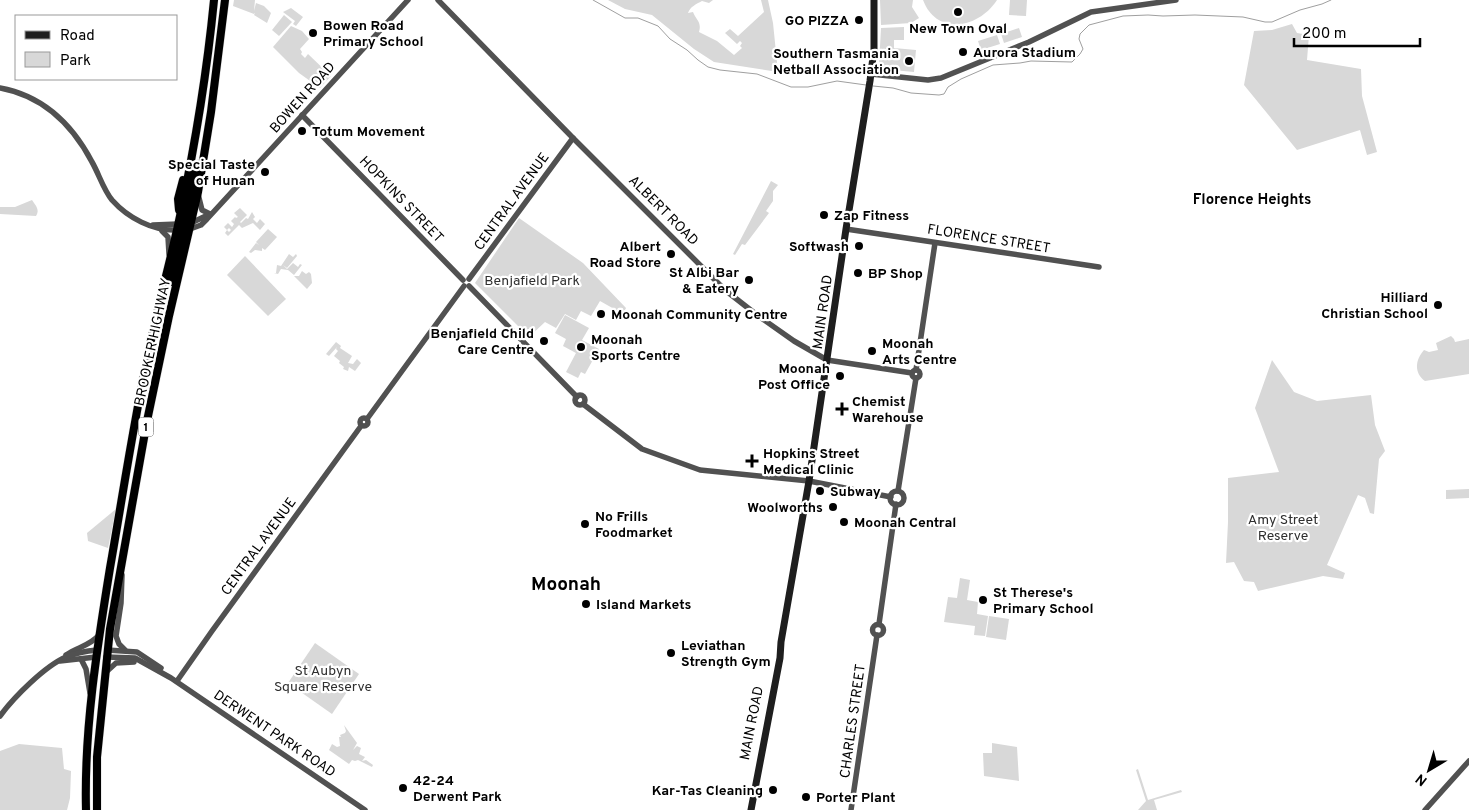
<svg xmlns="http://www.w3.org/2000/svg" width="1469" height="810" viewBox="0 0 1469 810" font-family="Overpass,sans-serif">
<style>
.green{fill:#d8d8d8}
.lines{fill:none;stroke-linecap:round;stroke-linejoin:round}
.stream{stroke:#9f9f9f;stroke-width:1}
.trunk-casing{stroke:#dbdbdb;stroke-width:9}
.tertiary{stroke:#515151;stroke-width:5.5}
.secondary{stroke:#1e1e1e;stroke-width:7}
.trunk{stroke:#000;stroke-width:8}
.poi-dot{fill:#000;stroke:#fff;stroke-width:2}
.labels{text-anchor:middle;stroke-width:4.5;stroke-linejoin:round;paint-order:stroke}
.shield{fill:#fff;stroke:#4c4c4c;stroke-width:1}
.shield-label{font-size:12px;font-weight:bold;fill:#000}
.poi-label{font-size:14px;font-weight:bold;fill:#000;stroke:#fff;text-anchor:start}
.street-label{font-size:14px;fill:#000;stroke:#fff}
.park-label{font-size:14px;fill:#2f2f2f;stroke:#fff}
.neighbourhood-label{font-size:15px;font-weight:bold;fill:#000;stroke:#fff}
.district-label{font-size:19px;font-weight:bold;fill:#000;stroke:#fff}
</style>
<rect width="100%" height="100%" fill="#fff"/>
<!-- green -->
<g class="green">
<path d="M234 0H255L254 11 256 3 264 6 271 13 267 23 254 15 255 13 254 14 233 6Z"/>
<path d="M608 0H713L709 3 702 1C696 4 690 7 688 13L693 12C696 20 702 22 699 32L717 41 734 55 742 48 740 46 742 43 740 41 737 44 725 33 730 29 738 36 764 12 761 0H768L773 23 778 72 714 62 694 49 652 15 625 9Z"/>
<path d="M880 0H913L912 7 919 18 911 23 881 25Z"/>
<path d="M923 0H997C979 28 937 37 923 0Z"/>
<path d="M1010 0H1027L1026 16 1009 15Z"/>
<path d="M291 8 303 17 296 26 293 24 295 21 283 12Z"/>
<path d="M284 15 292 22 279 36 272 30Z"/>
<path d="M1292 24 1297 33 1309 35 1307 60 1361 69 1362 96 1377 152 1367 155 1360 130 1297 150 1244 85 1254 31 1272 30Z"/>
<path d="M291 26 302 31 309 39 300 49 302 52 301 54 305 58 308 54 331 76 320 88 299 73 273 47Z"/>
<path d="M904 27V40H894V48L916 50 914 72 882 69 879 65 881 28Z"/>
<path d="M1019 28 1022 37 1004 43 1001 34Z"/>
<path d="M997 35 1000 44 981 50 978 41Z"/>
<path d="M771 181 778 185 773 191V201L766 211 769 213 745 245 742 244 735 255 733 254Z"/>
<path d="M32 200C36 206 40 210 36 216L0 214V207H15Z"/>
<path d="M240 208 247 215 240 222 241 223 246 218 248 219 252 212 255 217 253 219 257 223 260 219 265 224 260 230 253 223 242 228 239 225 228 236 225 233 227 230 229 232 231 230 229 228 227 230 224 227 228 223 232 227 234 224 231 221 235 217 236 218 238 217 234 213Z"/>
<path d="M519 218 583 263 626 308 623 314 600 301 591 316 581 311 576 320 565 314 556 328 545 322 529 337 475 283Z"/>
<path d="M268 229 277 237 265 250 262 248V251L255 250 251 253 249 252 256 243 259 245 256 242Z"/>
<path d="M289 254 293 257 296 254 297 256 287 268 283 265 287 269 293 263 298 267 300 264 302 265 294 275 288 270 281 269 278 274 274 273H276L277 265 281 266Z"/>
<path d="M245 256 286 299 268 316 227 275Z"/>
<path d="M302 271 306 274 309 272 311 274 312 283 307 289 294 276H299Z"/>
<path d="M565 315 589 328 582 340 599 349 585 374 581 372 578 378 566 372 576 353 563 346 566 339 555 333Z"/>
<path d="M1451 336 1454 339 1455 342 1469 339V374L1425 381C1414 373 1415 360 1424 350L1429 352 1438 350 1436 343Z"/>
<path d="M336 342 341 346 340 348 352 356 348 363 353 364 357 359 361 363 355 371 349 367 348 371 343 369 344 367 339 363 340 361 334 356 338 351 336 349 337 347 329 356 326 354Z"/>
<path d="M1272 360 1294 392 1317 401 1371 395 1375 425 1385 451 1379 459 1374 514 1370 513 1365 498 1358 495 1327 565 1345 573 1343 579 1323 576 1258 591 1254 582 1244 581 1234 562 1226 563 1228 522V478L1279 472 1255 408Z"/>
<path d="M1469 489V498L1446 499V490Z"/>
<path d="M116 509 108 548 88 541 87 533Z"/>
<path d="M960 578 970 580 967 600 978 602 977 614 988 616 985 636 974 635 975 626 944 622 948 597 957 598Z"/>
<path d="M989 616 1009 619 1006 640 986 637Z"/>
<path d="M315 643 359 674 332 714 288 683Z"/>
<path d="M344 725 357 743 353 750 357 746 361 748 359 754 365 757 362 761 366 760 373 765 372 767 358 760 355 761 352 760 349 764 329 750 332 744 337 747 340 746 339 737H341L340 735 345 733 346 731Z"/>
<path d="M992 743 1017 747 1019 781 984 776 983 753H992Z"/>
<path d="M19 744 62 748 64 769 71 771 70 798 67 810H0V751Z"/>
<path d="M1138 769 1148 800 1181 790 1182 792 1154 800 1157 810H1138L1146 801 1136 770Z"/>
</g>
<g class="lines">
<!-- stream -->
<g class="stream">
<path d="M593 0 625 18H638L658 26 670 39 687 50 698 60 708 67 720 70 757 74 791 87H808L837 81 866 85"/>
<path d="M873 86 893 88 911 93 939 95 944 94 948 87 961 79 993 65 1020 63 1031 61 1072 62 1080 54 1083 49 1079 39 1080 34 1089 25 1123 16 1148 15 1163 16 1195 15 1243 17 1265 22H1272L1300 10 1322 4 1331 0"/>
</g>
<defs>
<g id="trunk">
<path d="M179 210 178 199 183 180"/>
<path d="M170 282 198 164"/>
<path d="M86 810C84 729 97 648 110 568 123 494 134 419 150 345 159 301 171 259 180 216 195 145 207 72 214 0"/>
<path d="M97 810V757L110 629 147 421 169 316 198 192 211 112 225 0"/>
</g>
</defs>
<!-- trunk casing -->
<use href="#trunk" class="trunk-casing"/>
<!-- tertiary -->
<g class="tertiary">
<path d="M438 0 573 138 725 290 757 315 794 341 827 360 912 373"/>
<path d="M871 74 928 80 941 78 1029 42 1091 12 1176 0"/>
<path d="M0 88C44 96 72 124 92 162 99 174 103 189 112 200 128 218 153 231 176 230"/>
<path d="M302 115 463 280"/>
<path d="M198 194 202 210 210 214"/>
<path d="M191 223 210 214"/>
<path d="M153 225 178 224"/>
<path d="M190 229 201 225 207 219 408 0"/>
<path d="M846 229 1099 267"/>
<path d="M162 231 168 237 169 254"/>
<path d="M469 279 573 138"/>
<path d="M469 286 577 397"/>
<circle cx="916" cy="374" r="4"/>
<path d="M916 370 935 243"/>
<circle cx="580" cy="400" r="5"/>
<path d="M583 404 642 449 700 470 809 481 891 497"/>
<circle cx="364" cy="422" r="4"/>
<path d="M367 419 464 286"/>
<path d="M898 491 916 378"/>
<circle cx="897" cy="498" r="7"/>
<path d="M122 575 121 603 116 636 119 644 125 650"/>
<path d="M879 624 896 504"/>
<circle cx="878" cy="630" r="5.5"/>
<path d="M107 650 137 652 161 668"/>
<path d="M66 655C77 647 90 646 99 635"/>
<path d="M106 657 135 658 171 678 365 810"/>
<path d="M81 659 86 669 90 693"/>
<path d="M60 661 96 657"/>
<path d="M105 673 116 663 134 662"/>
<path d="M177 681 212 631 361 426"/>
<path d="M0 716C14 697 45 666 66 657 76 653 86 651 97 650"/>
<path d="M851 810 877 635"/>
<path d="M1425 810 1469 761"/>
</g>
<!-- secondary -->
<path class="secondary" d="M751 810 780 658 781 642 809 481 846 229 870 81 874 49V0"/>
<!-- trunk -->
<use href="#trunk" class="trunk"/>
</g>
<!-- markers -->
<g class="poi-dot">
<circle cx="958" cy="12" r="5"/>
<circle cx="859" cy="20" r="5"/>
<circle cx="313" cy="33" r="5"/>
<circle cx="963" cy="52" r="5"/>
<circle cx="909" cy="61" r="5"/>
<circle cx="302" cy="131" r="5"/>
<circle cx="265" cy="172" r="5"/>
<circle cx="824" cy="215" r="5"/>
<circle cx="859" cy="246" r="5"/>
<circle cx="671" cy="254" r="5"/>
<circle cx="858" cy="273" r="5"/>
<circle cx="749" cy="280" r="5"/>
<circle cx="1438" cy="305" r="5"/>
<circle cx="601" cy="314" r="5"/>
<circle cx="544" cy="341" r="5"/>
<circle cx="581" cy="347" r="5"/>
<circle cx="872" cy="351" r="5"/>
<circle cx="840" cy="376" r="5"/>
<path d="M839.5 401.5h5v5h5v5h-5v5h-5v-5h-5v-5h5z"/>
<path d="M749.5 453.5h5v5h5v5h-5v5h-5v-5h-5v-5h5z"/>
<circle cx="820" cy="491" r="5"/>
<circle cx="833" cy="507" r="5"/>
<circle cx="844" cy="522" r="5"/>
<circle cx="585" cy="524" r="5"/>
<circle cx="983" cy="600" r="5"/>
<circle cx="586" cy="604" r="5"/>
<circle cx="671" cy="653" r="5"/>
<circle cx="403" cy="788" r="5"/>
<circle cx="773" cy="790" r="5"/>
<circle cx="806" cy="797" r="5"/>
</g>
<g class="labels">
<!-- shield labels -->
<rect class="shield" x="138.5" y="417.5" width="15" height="19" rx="4"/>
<g class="shield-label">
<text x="146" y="431">1</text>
</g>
<!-- poi labels -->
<g class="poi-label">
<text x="849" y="25" text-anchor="end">GO PIZZA</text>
<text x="323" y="30">Bowen Road<tspan x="323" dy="16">Primary School</tspan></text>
<text x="958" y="33" text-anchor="middle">New Town Oval</text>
<text x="973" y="57">Aurora Stadium</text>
<text x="899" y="58" text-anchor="end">Southern Tasmania<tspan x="899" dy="16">Netball Association</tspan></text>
<text x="312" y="136">Totum Movement</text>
<text x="255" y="169" text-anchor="end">Special Taste<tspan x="255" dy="16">of Hunan</tspan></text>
<text x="834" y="220">Zap Fitness</text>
<text x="661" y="251" text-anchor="end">Albert<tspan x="661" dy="16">Road Store</tspan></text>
<text x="849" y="251" text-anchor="end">Softwash</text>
<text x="739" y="277" text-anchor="end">St Albi Bar<tspan x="739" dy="16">&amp; Eatery</tspan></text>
<text x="868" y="278">BP Shop</text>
<text x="1428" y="302" text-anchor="end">Hilliard<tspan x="1428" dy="16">Christian School</tspan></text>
<text x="611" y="319">Moonah Community Centre</text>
<text x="534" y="338" text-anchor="end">Benjafield Child<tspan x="534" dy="16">Care Centre</tspan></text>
<text x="591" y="344">Moonah<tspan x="591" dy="16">Sports Centre</tspan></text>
<text x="882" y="348">Moonah<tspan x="882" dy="16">Arts Centre</tspan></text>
<text x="830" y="373" text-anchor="end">Moonah<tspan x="830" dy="16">Post Office</tspan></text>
<text x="852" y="406">Chemist<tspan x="852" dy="16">Warehouse</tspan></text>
<text x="763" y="458">Hopkins Street<tspan x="763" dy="16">Medical Clinic</tspan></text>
<text x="830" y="496">Subway</text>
<text x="823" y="512" text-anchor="end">Woolworths</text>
<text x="595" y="521">No Frills<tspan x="595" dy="16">Foodmarket</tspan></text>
<text x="854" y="527">Moonah Central</text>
<text x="993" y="597">St Therese's<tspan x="993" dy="16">Primary School</tspan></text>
<text x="596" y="609">Island Markets</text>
<text x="681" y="650">Leviathan<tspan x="681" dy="16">Strength Gym</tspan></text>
<text x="413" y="785">42-24<tspan x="413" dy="16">Derwent Park</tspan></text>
<text x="763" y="795" text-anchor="end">Kar-Tas Cleaning</text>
<text x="816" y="802">Porter Plant</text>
</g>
<!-- street labels -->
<g class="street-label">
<text transform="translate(302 97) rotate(-48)" y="5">BOWEN ROAD</text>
<text transform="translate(402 199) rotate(46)" y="5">HOPKINS STREET</text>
<text transform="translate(511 201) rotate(-54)" y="5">CENTRAL AVENUE</text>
<text transform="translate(664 210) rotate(45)" y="5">ALBERT ROAD</text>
<text transform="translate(989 238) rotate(9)" y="5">FLORENCE STREET</text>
<text transform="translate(822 312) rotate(-82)" y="5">MAIN ROAD</text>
<text transform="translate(152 342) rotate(-78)" y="5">BROOKER HIGHWAY</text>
<text transform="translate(258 546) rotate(-54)" y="5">CENTRAL AVENUE</text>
<text transform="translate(852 721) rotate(-82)" y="5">CHARLES STREET</text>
<text transform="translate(751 723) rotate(-79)" y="5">MAIN ROAD</text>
<text transform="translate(275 733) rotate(34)" y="5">DERWENT PARK ROAD</text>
</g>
<!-- park labels -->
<g class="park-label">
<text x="532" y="285">Benjafield Park</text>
<text x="1283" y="524">Amy Street<tspan x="1283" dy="16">Reserve</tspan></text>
<text x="323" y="675">St Aubyn<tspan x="323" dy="16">Square Reserve</tspan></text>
</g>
<!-- neighbourhood labels -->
<g class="neighbourhood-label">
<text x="1252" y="204">Florence Heights</text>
</g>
<!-- district labels -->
<g class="district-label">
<text x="566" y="590">Moonah</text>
</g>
</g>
<!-- legend -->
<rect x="15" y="15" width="162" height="65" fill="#ffffff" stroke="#999999"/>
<rect x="25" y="31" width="25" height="8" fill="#1e1e1e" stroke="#999999"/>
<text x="60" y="40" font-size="15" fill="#000000">Road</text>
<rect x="25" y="52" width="25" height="15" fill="#d8d8d8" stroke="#999999"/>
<text x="60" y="65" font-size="15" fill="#000000">Park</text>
<!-- north arrow -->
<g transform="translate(1429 770) rotate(218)" stroke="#ffffff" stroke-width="4" paint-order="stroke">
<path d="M0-4L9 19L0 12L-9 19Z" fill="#000000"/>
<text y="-8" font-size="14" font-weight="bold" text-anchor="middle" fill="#000000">N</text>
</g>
<!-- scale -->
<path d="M1294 38v8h126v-8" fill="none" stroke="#000000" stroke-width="2.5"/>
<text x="1302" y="38" font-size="15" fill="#000000" stroke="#ffffff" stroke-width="4" paint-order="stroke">200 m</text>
</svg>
